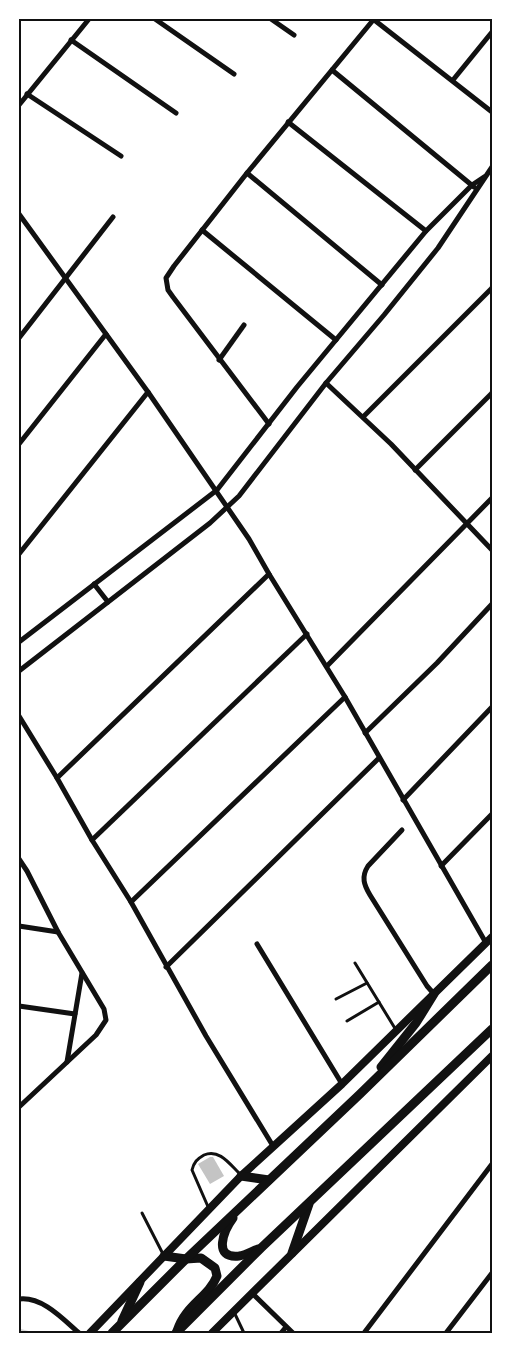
<svg xmlns="http://www.w3.org/2000/svg" width="511" height="1352" viewBox="0 0 511 1352" font-family="Rubik,sans-serif">
<style>
.lines{fill:none;stroke-linecap:round;stroke-linejoin:round}
.stream{stroke:#d9d9d9;stroke-width:3}
.building{fill:#c4c4c4}
.service{stroke:#111;stroke-width:3}
.minor{stroke:#111;stroke-width:5}
.tertiary{stroke:#111;stroke-width:8}
.primary{stroke:#111;stroke-width:9}
.neatline{fill:none;stroke:#111;stroke-width:2}
</style>
<rect width="100%" height="100%" fill="#fff"/>
<g class="lines">
<!-- stream -->
<path class="stream" d="M19 1330 30 1333"/>
</g>
<!-- building -->
<path class="building" d="M210 1157H213L224 1176 210 1184 198 1164Z"/>
<g class="lines">
<!-- service -->
<g class="service">
<path d="M355 963 396 1030"/>
<path d="M336 999 367 983"/>
<path d="M347 1021 379 1002"/>
<path d="M209 1209 192 1170C194 1162 197 1159 204 1155 220 1148 231 1166 241 1175"/>
<path d="M142 1213 163 1254"/>
<path d="M234 1312 244 1333"/>
</g>
<!-- minor -->
<g class="minor">
<path d="M155 19 234 74"/>
<path d="M271 19 294 35"/>
<path d="M373 19 492 112"/>
<path d="M71 40 176 113"/>
<path d="M332 70 474 187"/>
<path d="M453 80 492 32"/>
<path d="M27 94 121 156"/>
<path d="M19 105 89 19"/>
<path d="M288 122 426 231"/>
<path d="M247 173 382 285"/>
<path d="M19 214 148 392 249 539 269 574 345 697 486 943"/>
<path d="M202 230 336 340"/>
<path d="M19 338 113 217"/>
<path d="M219 360 244 325"/>
<path d="M326 383 391 444 492 550"/>
<path d="M363 417 492 288"/>
<path d="M269 424 173 297 168 290 166 278 174 266 247 173 374 19"/>
<path d="M19 444 106 334"/>
<path d="M415 470 492 393"/>
<path d="M19 554 148 392"/>
<path d="M94 584 108 602"/>
<path d="M19 642 217 490 297 387 426 231 472 185 484 177"/>
<path d="M327 666 492 498"/>
<path d="M19 671 210 523 239 496 326 383 384 315 438 248 492 167"/>
<path d="M19 716 57 778 92 840 131 902 206 1036 273 1146"/>
<path d="M365 733 437 663 492 604"/>
<path d="M57 778 269 574"/>
<path d="M403 800 492 707"/>
<path d="M402 830 368 866C361 877 364 885 370 895L427 986 434 994"/>
<path d="M92 840 307 634"/>
<path d="M19 859 27 871 58 932 104 1009 106 1020 96 1035 19 1107"/>
<path d="M441 866 492 814"/>
<path d="M131 902 345 697"/>
<path d="M19 926 58 932"/>
<path d="M257 944 342 1084"/>
<path d="M166 967 379 758"/>
<path d="M19 1006 75 1014"/>
<path d="M67 1062 82 973"/>
<path d="M252 1293 293 1333"/>
<path d="M19 1299C42 1296 63 1319 79 1333"/>
<path d="M281 1333 286 1327"/>
<path d="M364 1333 492 1164"/>
<path d="M446 1333 492 1273"/>
</g>
<!-- tertiary -->
<g class="tertiary">
<path d="M90 1333 241 1176 342 1084 492 937"/>
<path d="M212 1333 492 1056"/>
</g>
<!-- primary -->
<g class="primary">
<path d="M381 1067 416 1023 434 994"/>
<path d="M241 1176 269 1180"/>
<path d="M233 1218C224 1230 212 1259 239 1256 246 1255 252 1251 258 1249"/>
<path d="M292 1253 309 1204"/>
<path d="M164 1256 186 1259 201 1258 215 1268 217 1276C208 1298 186 1304 177 1331"/>
<path d="M122 1321 140 1282"/>
<path d="M112 1333 186 1259 360 1094 492 965"/>
<path d="M176 1333 261 1248 492 1029"/>
</g>
</g>
<!-- border -->
<rect width="511" height="1352" fill="none" stroke="#ffffff" stroke-width="40"/>
<rect x="20" y="20" width="471" height="1312" class="neatline"/>
</svg>
